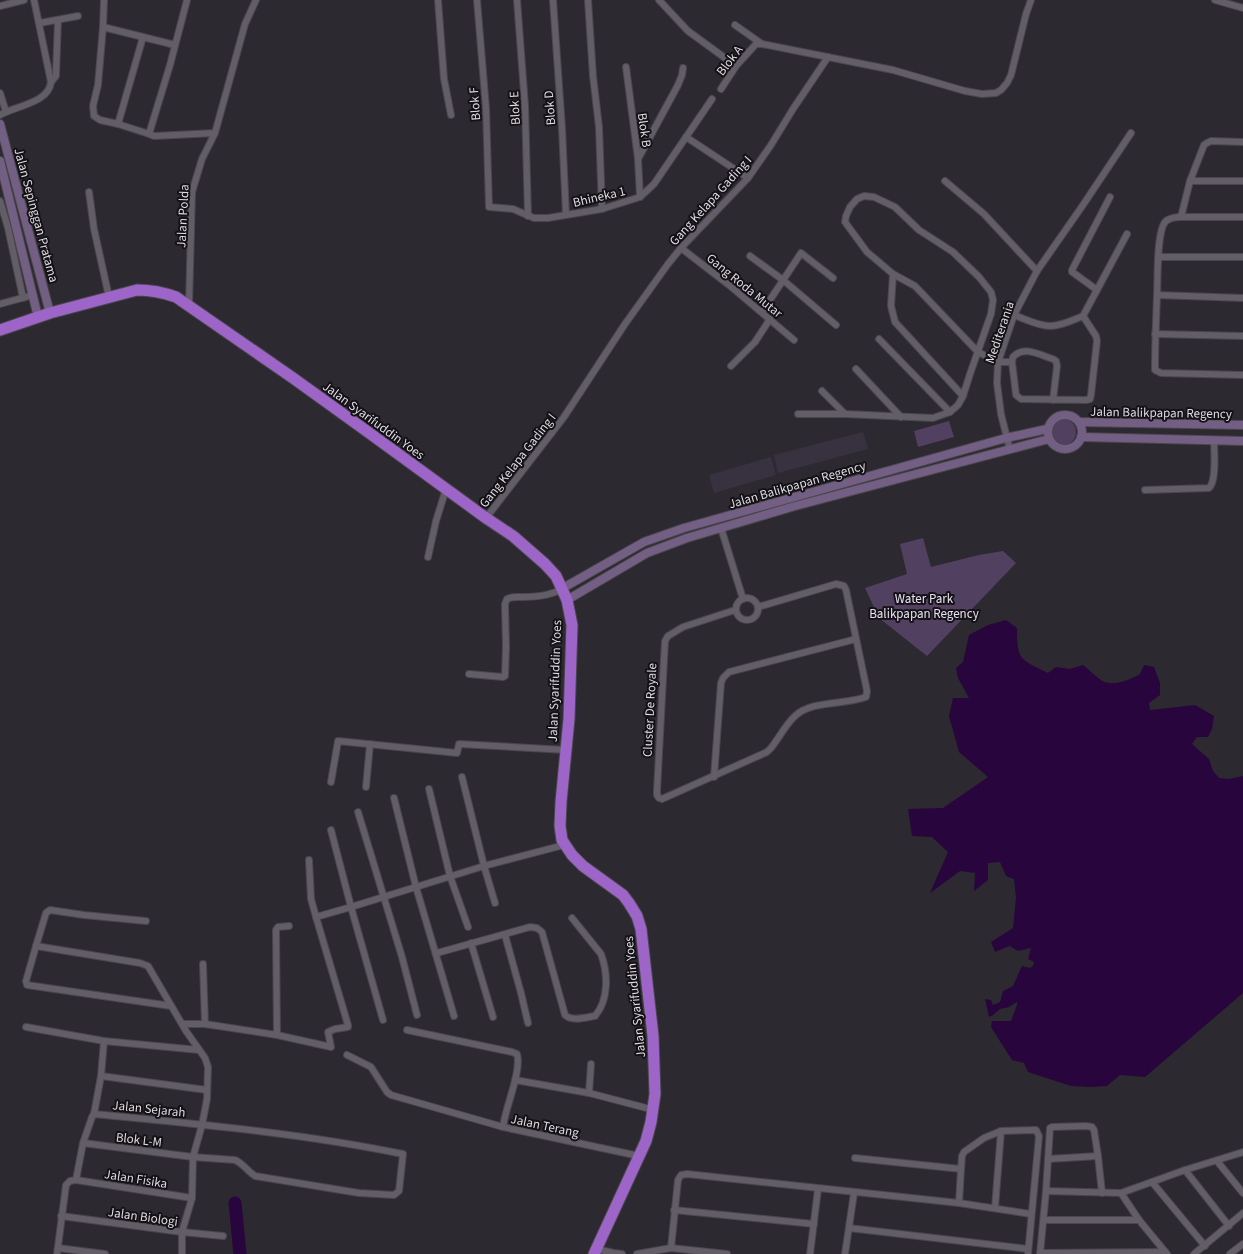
<svg xmlns="http://www.w3.org/2000/svg" width="1243" height="1254" viewBox="0 0 1243 1254" font-family="'Source Sans 3',sans-serif">
<style>
.built{fill:#38313f}
.green{fill:#524061}
.water{fill:#28053c}
.lines{fill:none;stroke-linecap:round;stroke-linejoin:round}
.river{stroke:#28053c;stroke-width:13}
.street-casing{stroke:#4a464d;stroke-width:8}
.secondary-casing{stroke:#4a464d;stroke-width:10}
.highway-casing{stroke:#4a464d;stroke-width:13}
.street{stroke:#625d67;stroke-width:6}
.secondary{stroke:#745f84;stroke-width:8}
.highway{stroke:#9d65c7;stroke-width:11}
.labels{text-anchor:middle;stroke-width:4;stroke-linejoin:round;paint-order:stroke}
.street-label{font-size:13px;fill:#dfdce2;stroke:#141216}
.park-label{font-size:13px;fill:#e9e0f2;stroke:#141216}
</style>
<rect width="100%" height="100%" fill="#2d2931"/>
<!-- built -->
<g class="built">
<path d="M863 432 868 449 778 473 774 455Z"/>
<path d="M771 457 776 475 714 493 709 475Z"/>
</g>
<!-- green -->
<g class="green">
<circle cx="1063" cy="432" r="13"/>
<path d="M949 421 954 437 918 447 914 431Z"/>
<path d="M923 538 931 567 979 555 1003 551 1016 563 927 656 879 618 865 588 907 574 900 544Z"/>
</g>
<!-- water -->
<path class="water" d="M1006 620 1017 628C1017 661 1020 659 1048 673L1056 667 1070 669 1083 665C1088 669 1092 673 1097 677 1109 689 1128 681 1140 674L1144 665 1154 667 1160 683V695L1149 703 1150 710 1195 705 1214 716 1212 729 1208 737H1197L1192 744 1209 759 1213 771 1219 778 1229 779 1243 776V993L1145 1077 1120 1075 1107 1086 1090 1087 1071 1086 1028 1072 1024 1063 1012 1060 991 1027 992 1021H1011L1017 1005V1002L1009 1007 1000 1009 993 1015 989 1017 985 999 991 1000 993 1005 1000 1002 1003 991 1013 986 1022 966 1030 968 1033 966 1034 962 1028 959 1031 948 1018 951 1010 946 995 952 991 942 1013 928 1016 898 1014 879 1006 876 1000 862 988 863V880L974 891 975 873 960 871 930 893 948 852 932 837 912 836 908 809 943 808 988 777 959 752 949 716 953 698H969L958 678 956 668 963 662 969 635 988 625Z"/>
<g class="lines">
<!-- river -->
<path class="river" d="M235 1203 240 1254"/>
<defs>
<g id="street">
<path d="M187 0 170 65 149 134 154 136 215 133 245 24 256 0"/>
<path d="M438 0 444 79 451 115"/>
<path d="M477 0 486 108 489 207 513 209 534 218H548L602 209 640 197 654 184 712 99"/>
<path d="M517 0 525 105 528 216"/>
<path d="M553 0 562 128 566 215"/>
<path d="M588 0 593 76 599 127 602 209"/>
<path d="M659 0 688 31 736 66"/>
<path d="M1215 0 1243 8"/>
<path d="M0 6 24 0"/>
<path d="M40 23 78 16"/>
<path d="M735 25 762 44"/>
<path d="M103 27 104 0"/>
<path d="M626 67 638 159 640 197"/>
<path d="M51 82 56 76V74L58 20"/>
<path d="M721 89 736 66 756 44H762L893 70 965 91 982 94 996 93 1001 90 1007 83 1011 75 1026 14 1031 0"/>
<path d="M0 93 6 112"/>
<path d="M0 115C15 106 49 103 51 82L34 0"/>
<path d="M118 124 143 37"/>
<path d="M149 134 118 124 100 120 94 116 93 106 98 85 103 27 175 45"/>
<path d="M686 137 748 178"/>
<path d="M638 159 678 85 682 75 683 68"/>
<path d="M945 181 984 214 1037 271 1083 205 1131 133"/>
<path d="M1190 181H1243"/>
<path d="M89 192 94 229 109 297"/>
<path d="M0 201 8 228 23 298"/>
<path d="M1181 217 1190 181 1204 145 1207 143 1211 141 1243 142"/>
<path d="M1243 217H1181C1177 217 1170 218 1166 221 1156 230 1158 282 1157 296 1156 321 1155 345 1155 370L1161 373 1243 375"/>
<path d="M681 248 729 285 794 340"/>
<path d="M750 256 783 280 836 325"/>
<path d="M1158 257H1243"/>
<path d="M893 274 891 306 895 322 963 396"/>
<path d="M1097 290 1127 234"/>
<path d="M1157 295 1243 298"/>
<path d="M0 304 33 295"/>
<path d="M189 305 192 192 202 159 215 133"/>
<path d="M762 312 801 253 833 278"/>
<path d="M1014 315C1025 319 1038 326 1050 326 1061 326 1073 320 1083 316L1097 290 1075 274 1072 272V270L1110 197"/>
<path d="M1155 334 1243 336"/>
<path d="M879 339 950 412"/>
<path d="M731 366 755 342 770 319"/>
<path d="M856 369 901 417"/>
<path d="M822 391 845 414"/>
<path d="M1053 400 1057 366 1056 361 1053 359C1040 355 1024 345 1013 357L1012 362 1016 395 1021 399 1086 400 1090 399 1091 395 1097 341 1096 336 1083 316"/>
<path d="M798 414H845L933 418 950 412 958 405 963 396 970 374 991 314 993 300 991 292 979 277 953 252 919 230 895 207 874 197 864 196 857 199 850 207 846 216 845 222 867 252 893 274 915 286 978 352 998 362H1012"/>
<path d="M1010 450 1001 414 997 383 998 362 1014 315 1037 271"/>
<path d="M1145 490 1209 488C1217 481 1214 451 1214 440"/>
<path d="M486 518 564 417 625 324 668 264 681 248 748 178 771 145 793 109 828 57"/>
<path d="M721 528 743 599"/>
<path d="M428 557 436 521 446 489"/>
<circle cx="747" cy="609" r="11"/>
<path d="M735 610 683 627 668 636 665 641 657 791V795L659 798 662 799 767 752 771 748C779 738 786 724 795 716 812 700 845 705 866 697L867 691 846 590 844 586 836 584 758 607"/>
<path d="M469 674 503 677 505 676 506 647 505 604 507 599C512 596 517 597 523 597 536 597 551 596 563 588"/>
<path d="M462 777 484 866 495 903"/>
<path d="M714 777 721 683 723 678 729 672 856 639"/>
<path d="M331 782 338 741 457 753 459 744 566 750"/>
<path d="M366 787 370 744"/>
<path d="M429 789 450 876 468 927"/>
<path d="M394 798 416 887 454 1016"/>
<path d="M358 812 402 957 417 1015"/>
<path d="M331 830 351 907 383 1020"/>
<path d="M309 860 311 899 316 917 351 907 484 866 564 845"/>
<path d="M505 935 521 993 528 1023"/>
<path d="M471 943 493 1017"/>
<path d="M36 946 46 913 50 910 84 915 146 921"/>
<path d="M437 953 530 927 537 928 542 932 565 1015C572 1022 587 1017 595 1016 609 1000 608 973 601 954L572 918"/>
<path d="M203 964 205 1024"/>
<path d="M171 1006 27 985 26 981 36 946 140 963 148 966 186 1031 205 1058 208 1067 207 1099 202 1125 193 1157 192 1198 182 1232V1254"/>
<path d="M182 1024H205L277 1035 331 1047 328 1032 335 1029 348 1027V1025L316 917"/>
<path d="M26 1027 104 1041 199 1050"/>
<path d="M407 1030 512 1052 517 1054C522 1071 505 1108 503 1127"/>
<path d="M277 1035 276 930 278 927 289 926"/>
<path d="M347 1055 371 1067 387 1092 391 1095 503 1127 639 1156"/>
<path d="M101 1076 207 1090"/>
<path d="M515 1080 589 1093 654 1110"/>
<path d="M589 1093 591 1064"/>
<path d="M83 1143 193 1157 235 1160C244 1164 247 1171 255 1176L359 1193 394 1195 399 1191 403 1154C301 1133 197 1124 94 1114"/>
<path d="M855 1158 961 1169 962 1156 964 1152 984 1138 1001 1131 1036 1130 1039 1136 1028 1254"/>
<path d="M1048 1159 1098 1156"/>
<path d="M1217 1161 1243 1193"/>
<path d="M1185 1170 1229 1226"/>
<path d="M76 1180 192 1198"/>
<path d="M1152 1182 1205 1246"/>
<path d="M1046 1191 1121 1193 1139 1220 1167 1254"/>
<path d="M1121 1193 1185 1170 1243 1152"/>
<path d="M959 1203 961 1169"/>
<path d="M995 1208 1001 1131"/>
<path d="M674 1210 814 1224"/>
<path d="M61 1216 182 1232 223 1236"/>
<path d="M1044 1220H1139"/>
<path d="M849 1228 1028 1249"/>
<path d="M58 1248 105 1254"/>
<path d="M671 1248 678 1180 681 1175 687 1174 959 1203 1031 1214"/>
<path d="M596 1249 614 1253 622 1254"/>
<path d="M1040 1253 1165 1252"/>
<path d="M57 1254 66 1185 70 1181 76 1180 83 1143 92 1117 94 1114 101 1076 104 1041"/>
<path d="M637 1254 671 1248 727 1254"/>
<path d="M810 1254 818 1189"/>
<path d="M845 1254 854 1193"/>
<path d="M1040 1254 1046 1191 1050 1128 1052 1127 1086 1126 1092 1127 1094 1130 1098 1156 1102 1193"/>
<path d="M1194 1254 1243 1213"/>
<path d="M1230 1254 1243 1244"/>
</g>
<g id="secondary">
<path d="M0 124 50 313"/>
<path d="M0 161 38 317"/>
<circle cx="1065" cy="432" r="17"/>
<path d="M1079 422 1243 425"/>
<path d="M1081 437 1243 441"/>
<path d="M563 588 644 542 684 528 1006 438 1047 429"/>
<path d="M567 600 647 553 687 538 795 506 1049 439"/>
</g>
<path id="highway" d="M0 330 50 313 137 290C151 290 162 292 176 297L293 378 368 432 486 518 513 536 545 564 556 576 567 600 572 625 569 719 561 802 560 826 562 840 572 855 583 866 623 895 629 903 637 916 641 929 653 1036 655 1094 651 1122 646 1141 594 1254"/>
</defs>
<!-- street casing -->
<use href="#street" class="street-casing"/>
<!-- secondary casing -->
<use href="#secondary" class="secondary-casing"/>
<!-- highway casing -->
<use href="#highway" class="highway-casing"/>
<!-- street -->
<use href="#street" class="street"/>
<!-- secondary -->
<use href="#secondary" class="secondary"/>
<!-- highway -->
<use href="#highway" class="highway"/>
</g>
<g class="labels">
<!-- street labels -->
<g class="street-label">
<text transform="translate(729 60) rotate(-52)" y="5">Blok A</text>
<text transform="translate(474 104) rotate(-94)" y="5">Blok F</text>
<text transform="translate(514 108) rotate(-93)" y="5">Blok E</text>
<text transform="translate(549 108) rotate(-94)" y="5">Blok D</text>
<text transform="translate(645 130) rotate(82)" y="5">Blok B</text>
<text transform="translate(599 196) rotate(-13)" y="5">Bhineka 1</text>
<text transform="translate(710 200) rotate(-48)" y="5">Gang Kelapa Gading I</text>
<text transform="translate(37 215) rotate(75)" y="5">Jalan Sepinggan Pratama</text>
<text transform="translate(182 216) rotate(-87)" y="5">Jalan Polda</text>
<text transform="translate(745 285) rotate(39)" y="5">Gang Roda Mutar</text>
<text transform="translate(999 332) rotate(-71)" y="5">Mediterania</text>
<text transform="translate(1161 412) rotate(1)" y="5">Jalan Balikpapan Regency</text>
<text transform="translate(374 420) rotate(36)" y="5">Jalan Syarifuddin Yoes</text>
<text transform="translate(517 460) rotate(-52)" y="5">Gang Kelapa Gading I</text>
<text transform="translate(797 484) rotate(-16)" y="5">Jalan Balikpapan Regency</text>
<text transform="translate(554 681) rotate(-88)" y="5">Jalan Syarifuddin Yoes</text>
<text transform="translate(649 710) rotate(-87)" y="5">Cluster De Royale</text>
<text transform="translate(634 997) rotate(-96)" y="5">Jalan Syarifuddin Yoes</text>
<text transform="translate(149 1108) rotate(6)" y="5">Jalan Sejarah</text>
<text transform="translate(545 1125) rotate(12)" y="5">Jalan Terang</text>
<text transform="translate(139 1139) rotate(7)" y="5">Blok L-M</text>
<text transform="translate(136 1178) rotate(9)" y="5">Jalan Fisika</text>
<text transform="translate(143 1216) rotate(8)" y="5">Jalan Biologi</text>
</g>
<!-- park labels -->
<g class="park-label">
<text x="924" y="603">Water Park<tspan x="924" dy="15">Balikpapan Regency</tspan></text>
</g>
</g>
</svg>
